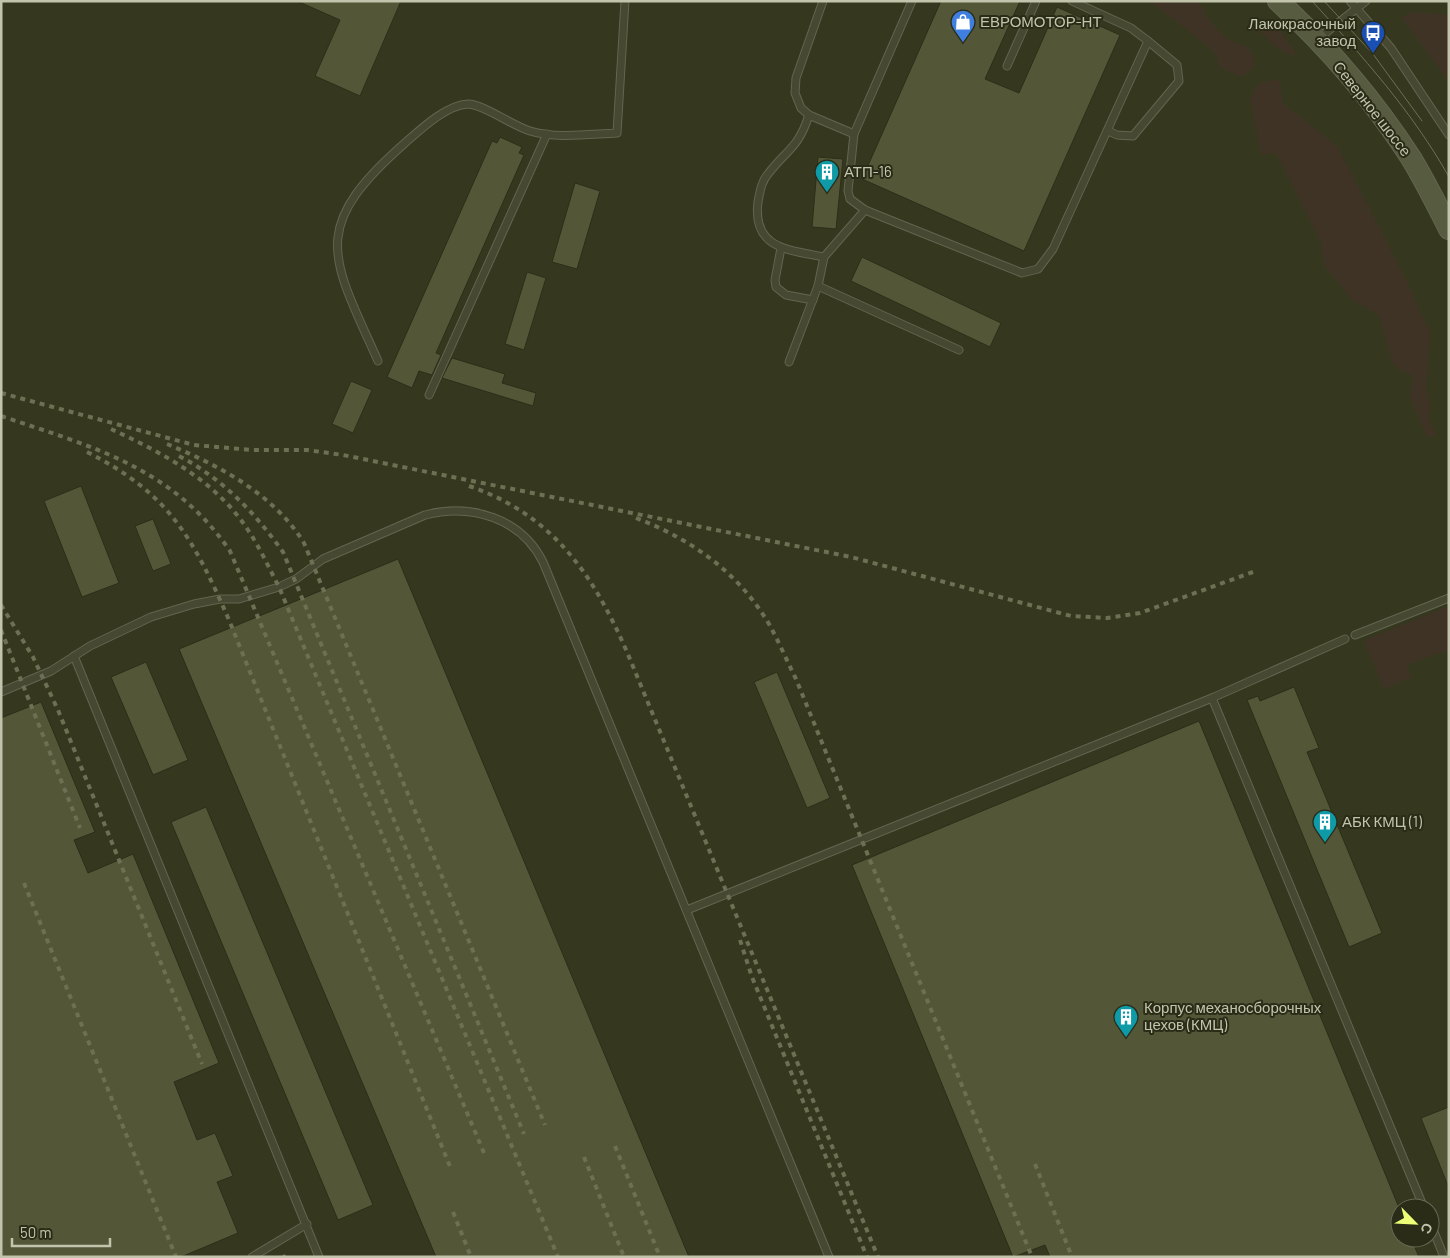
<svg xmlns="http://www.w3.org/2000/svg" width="1450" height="1258" viewBox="0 0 1450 1258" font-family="Barlow,sans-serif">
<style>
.green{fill:#3f3325}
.building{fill:#535637;stroke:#2c2e19}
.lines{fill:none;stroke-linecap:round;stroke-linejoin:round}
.service-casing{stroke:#63664f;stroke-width:9}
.secondary-casing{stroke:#63664f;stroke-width:22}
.service{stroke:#464832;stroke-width:7}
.secondary{stroke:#575b3f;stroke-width:20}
.tram{stroke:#6d7053;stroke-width:1}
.rail{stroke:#6d7053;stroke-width:4;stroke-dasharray:5 5;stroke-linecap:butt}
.labels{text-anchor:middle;stroke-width:4;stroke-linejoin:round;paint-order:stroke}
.poi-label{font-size:15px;fill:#c2c5ab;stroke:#2a2c17;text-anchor:start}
.street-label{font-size:15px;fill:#c2c5ab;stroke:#2a2c17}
</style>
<rect width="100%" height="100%" fill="#35381e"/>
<!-- green -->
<g class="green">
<path d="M1150 1H1197L1204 8 1205 14C1212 22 1221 36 1230 40 1245 46 1254 46 1254 67L1242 77 1219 67 1216 56 1210 48Z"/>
<path d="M1413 12 1449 15V81L1401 17Z"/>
<path d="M1255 21 1268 24 1282 32 1287 42 1293 47 1295 55C1284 57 1262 34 1254 25Z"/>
<path d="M1274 79 1280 81 1283 103 1338 147 1406 280 1430 333 1426 389 1431 409 1428 417 1437 436 1427 437 1410 398 1413 376 1393 365 1379 315 1352 300 1324 265 1321 243 1276 153 1261 155 1250 98 1258 84Z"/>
<path d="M1449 606V650L1407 665 1412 677 1384 689 1364 640Z"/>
</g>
<!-- building -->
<g class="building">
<path d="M297 1H401L360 96 315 76 340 20Z"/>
<path d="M941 1H1020L985 79 1019 93 1057 7 1120 35 1024 251 862 179Z"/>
<path d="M500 137 522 147 519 153 524 155 436 353 441 355 432 375 419 371 412 388 387 377 492 141 497 143Z"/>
<path d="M818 157 843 159 836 229 812 227Z"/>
<path d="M575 183 600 191 577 269 552 262Z"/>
<path d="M862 257 1001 323 990 347 851 281Z"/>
<path d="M527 272 546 278 524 350 505 344Z"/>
<path d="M452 358 505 374 502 383 536 393 533 406 442 378Z"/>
<path d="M351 381 372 390 353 433 332 424Z"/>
<path d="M81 486 119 583 82 597 44 501Z"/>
<path d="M153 519 171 564 153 571 135 526Z"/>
<path d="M398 559 689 1257H436L179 649Z"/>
<path d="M146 662 188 760 153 775 111 677Z"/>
<path d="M777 672 830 798 807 808 754 682Z"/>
<path d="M1294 687 1319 748 1307 752 1382 933 1349 947 1247 700 1258 696 1260 701Z"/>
<path d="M41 702 95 832 74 840 88 873 133 854 219 1063 174 1082 197 1140 215 1133 233 1176 217 1182 238 1233 181 1257H1V718Z"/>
<path d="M1199 721 1400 1210V1238H1411L1419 1257H1050L1045 1245 1013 1257 852 865Z"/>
<path d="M206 807 373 1205 338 1220 171 822Z"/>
<path d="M1449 1107V1186H1448L1421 1118Z"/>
</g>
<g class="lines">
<defs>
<g id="service">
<path d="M823 1 796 78 795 93 801 108 809 115 854 134"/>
<path d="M912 1 854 134 848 191 850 199 865 210 1022 273 1038 269 1053 249 1148 41 1131 28 1072 1"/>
<path d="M1350 1 1391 48 1449 135"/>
<path d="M1319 38 1366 1"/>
<path d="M1007 66 1036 1"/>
<path d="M809 115C798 149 787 149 768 174 761 182 760 192 758 202 752 249 789 250 824 257"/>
<path d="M1108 131 1117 135 1133 136 1179 81 1177 65 1148 41"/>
<path d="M865 210 824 257 818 286 959 350"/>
<path d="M781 248 775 280 776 287 786 295 813 300"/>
<path d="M378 361C331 256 308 228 405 143 421 129 446 105 468 104 483 104 513 126 530 131 557 139 590 134 617 133L625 1"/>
<path d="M789 362 818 286"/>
<path d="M429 395 547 134"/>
<path d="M1355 635 1449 598"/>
<path d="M74 656 319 1257"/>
<path d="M1 692 51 671 90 646 151 617 194 604 220 599H239L279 587 296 579 323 559 425 515C471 503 521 518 543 562L829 1257"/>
<path d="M1212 698 1424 1208"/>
<path d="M687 910 1212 698 1345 639"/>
<path d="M1430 1222 1444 1257"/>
<path d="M252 1257 307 1224"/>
</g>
<path id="secondary" d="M1278 1C1328 47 1374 101 1411 158 1425 181 1437 205 1449 229"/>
</defs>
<!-- service casing -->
<use href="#service" class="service-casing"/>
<!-- secondary casing -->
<use href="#secondary" class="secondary-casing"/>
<!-- service -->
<use href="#service" class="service"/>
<!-- secondary -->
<use href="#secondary" class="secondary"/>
<!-- tram -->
<g class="tram">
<path d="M1312 1C1362 56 1412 111 1449 177"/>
<path d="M1324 1 1373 54 1422 121"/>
</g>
<!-- rail -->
<g class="rail">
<path d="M1 393 194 445 252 450H307L343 455 851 557 1071 616 1107 618 1140 613 1253 572"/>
<path d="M1 416C93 447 172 467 230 551L484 1153"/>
<path d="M111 429C163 453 216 481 248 530 260 548 269 568 279 587L558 1257"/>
<path d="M167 444C218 465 274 494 304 543L545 1125"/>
<path d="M87 452C170 494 193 538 229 620L451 1169"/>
<path d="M179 456C223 479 255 513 283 552L524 1134"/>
<path d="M469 486C553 515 593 574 627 652L878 1257"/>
<path d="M636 518C691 539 738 572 769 624 779 642 787 661 796 679L1032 1257"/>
<path d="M1 605 33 657 58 710 202 1064"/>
<path d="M1 630 80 828"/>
<path d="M24 883 176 1257"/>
<path d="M740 940 752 977 867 1257"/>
<path d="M615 1146 660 1257"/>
<path d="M584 1157 624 1257"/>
<path d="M1035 1164 1072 1257"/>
<path d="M453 1212 471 1257"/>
<path d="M283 1255 284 1257"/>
</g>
</g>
<!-- icons -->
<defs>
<symbol id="shop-pin" viewBox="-11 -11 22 30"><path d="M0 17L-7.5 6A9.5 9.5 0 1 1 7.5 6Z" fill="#3f7fe0" stroke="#2a2c17"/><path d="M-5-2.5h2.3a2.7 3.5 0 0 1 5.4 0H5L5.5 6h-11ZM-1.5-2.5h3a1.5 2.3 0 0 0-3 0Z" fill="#fff"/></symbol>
<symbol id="bus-pin" viewBox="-11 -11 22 30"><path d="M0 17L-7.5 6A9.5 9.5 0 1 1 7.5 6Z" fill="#1a4fb4" stroke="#2a2c17"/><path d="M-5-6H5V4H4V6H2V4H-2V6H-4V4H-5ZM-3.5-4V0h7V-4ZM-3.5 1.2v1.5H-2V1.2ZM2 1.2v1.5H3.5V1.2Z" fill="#fff"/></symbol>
<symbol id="building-pin" viewBox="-11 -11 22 30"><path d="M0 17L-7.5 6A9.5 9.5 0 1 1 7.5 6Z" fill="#0f9aa8" stroke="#2a2c17"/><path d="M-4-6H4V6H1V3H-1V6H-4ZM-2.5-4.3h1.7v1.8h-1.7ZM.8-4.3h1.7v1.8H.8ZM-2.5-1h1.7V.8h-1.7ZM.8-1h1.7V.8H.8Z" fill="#fff"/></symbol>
</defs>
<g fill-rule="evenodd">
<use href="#shop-pin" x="949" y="8" width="28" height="38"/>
<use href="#bus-pin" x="1359" y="19" width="28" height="38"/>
<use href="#building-pin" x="813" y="158" width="28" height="38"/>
<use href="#building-pin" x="1311" y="808" width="28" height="38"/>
<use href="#building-pin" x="1112" y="1003" width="28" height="38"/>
</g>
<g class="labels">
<!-- poi labels -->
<g class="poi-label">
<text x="980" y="27">ЕВРОМОТОР-НТ</text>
<text x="1356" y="29" text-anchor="end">Лакокрасочный<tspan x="1356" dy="17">завод</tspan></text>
<text x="844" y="177">АТП-16</text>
<text x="1342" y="827">АБК КМЦ (1)</text>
<text x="1144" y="1013">Корпус механосборочных<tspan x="1144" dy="17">цехов (КМЦ)</tspan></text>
</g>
<!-- street labels -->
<g class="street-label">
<text transform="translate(1372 109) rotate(52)" y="5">Северное шоссе</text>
</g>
</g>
<!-- border -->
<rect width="1450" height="1258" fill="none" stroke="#c2c5ab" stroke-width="5"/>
<!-- north arrow -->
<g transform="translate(1415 1223) rotate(114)"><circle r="24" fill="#2a2c17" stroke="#676952"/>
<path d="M0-4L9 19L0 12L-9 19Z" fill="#edff77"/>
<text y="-8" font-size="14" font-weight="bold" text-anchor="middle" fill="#c2c5ab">С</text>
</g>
<!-- scale -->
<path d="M12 1238v8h98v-8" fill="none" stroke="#c2c5ab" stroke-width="2.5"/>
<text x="20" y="1238" font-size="15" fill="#c2c5ab" stroke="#2a2c17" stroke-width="4" paint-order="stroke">50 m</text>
</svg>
